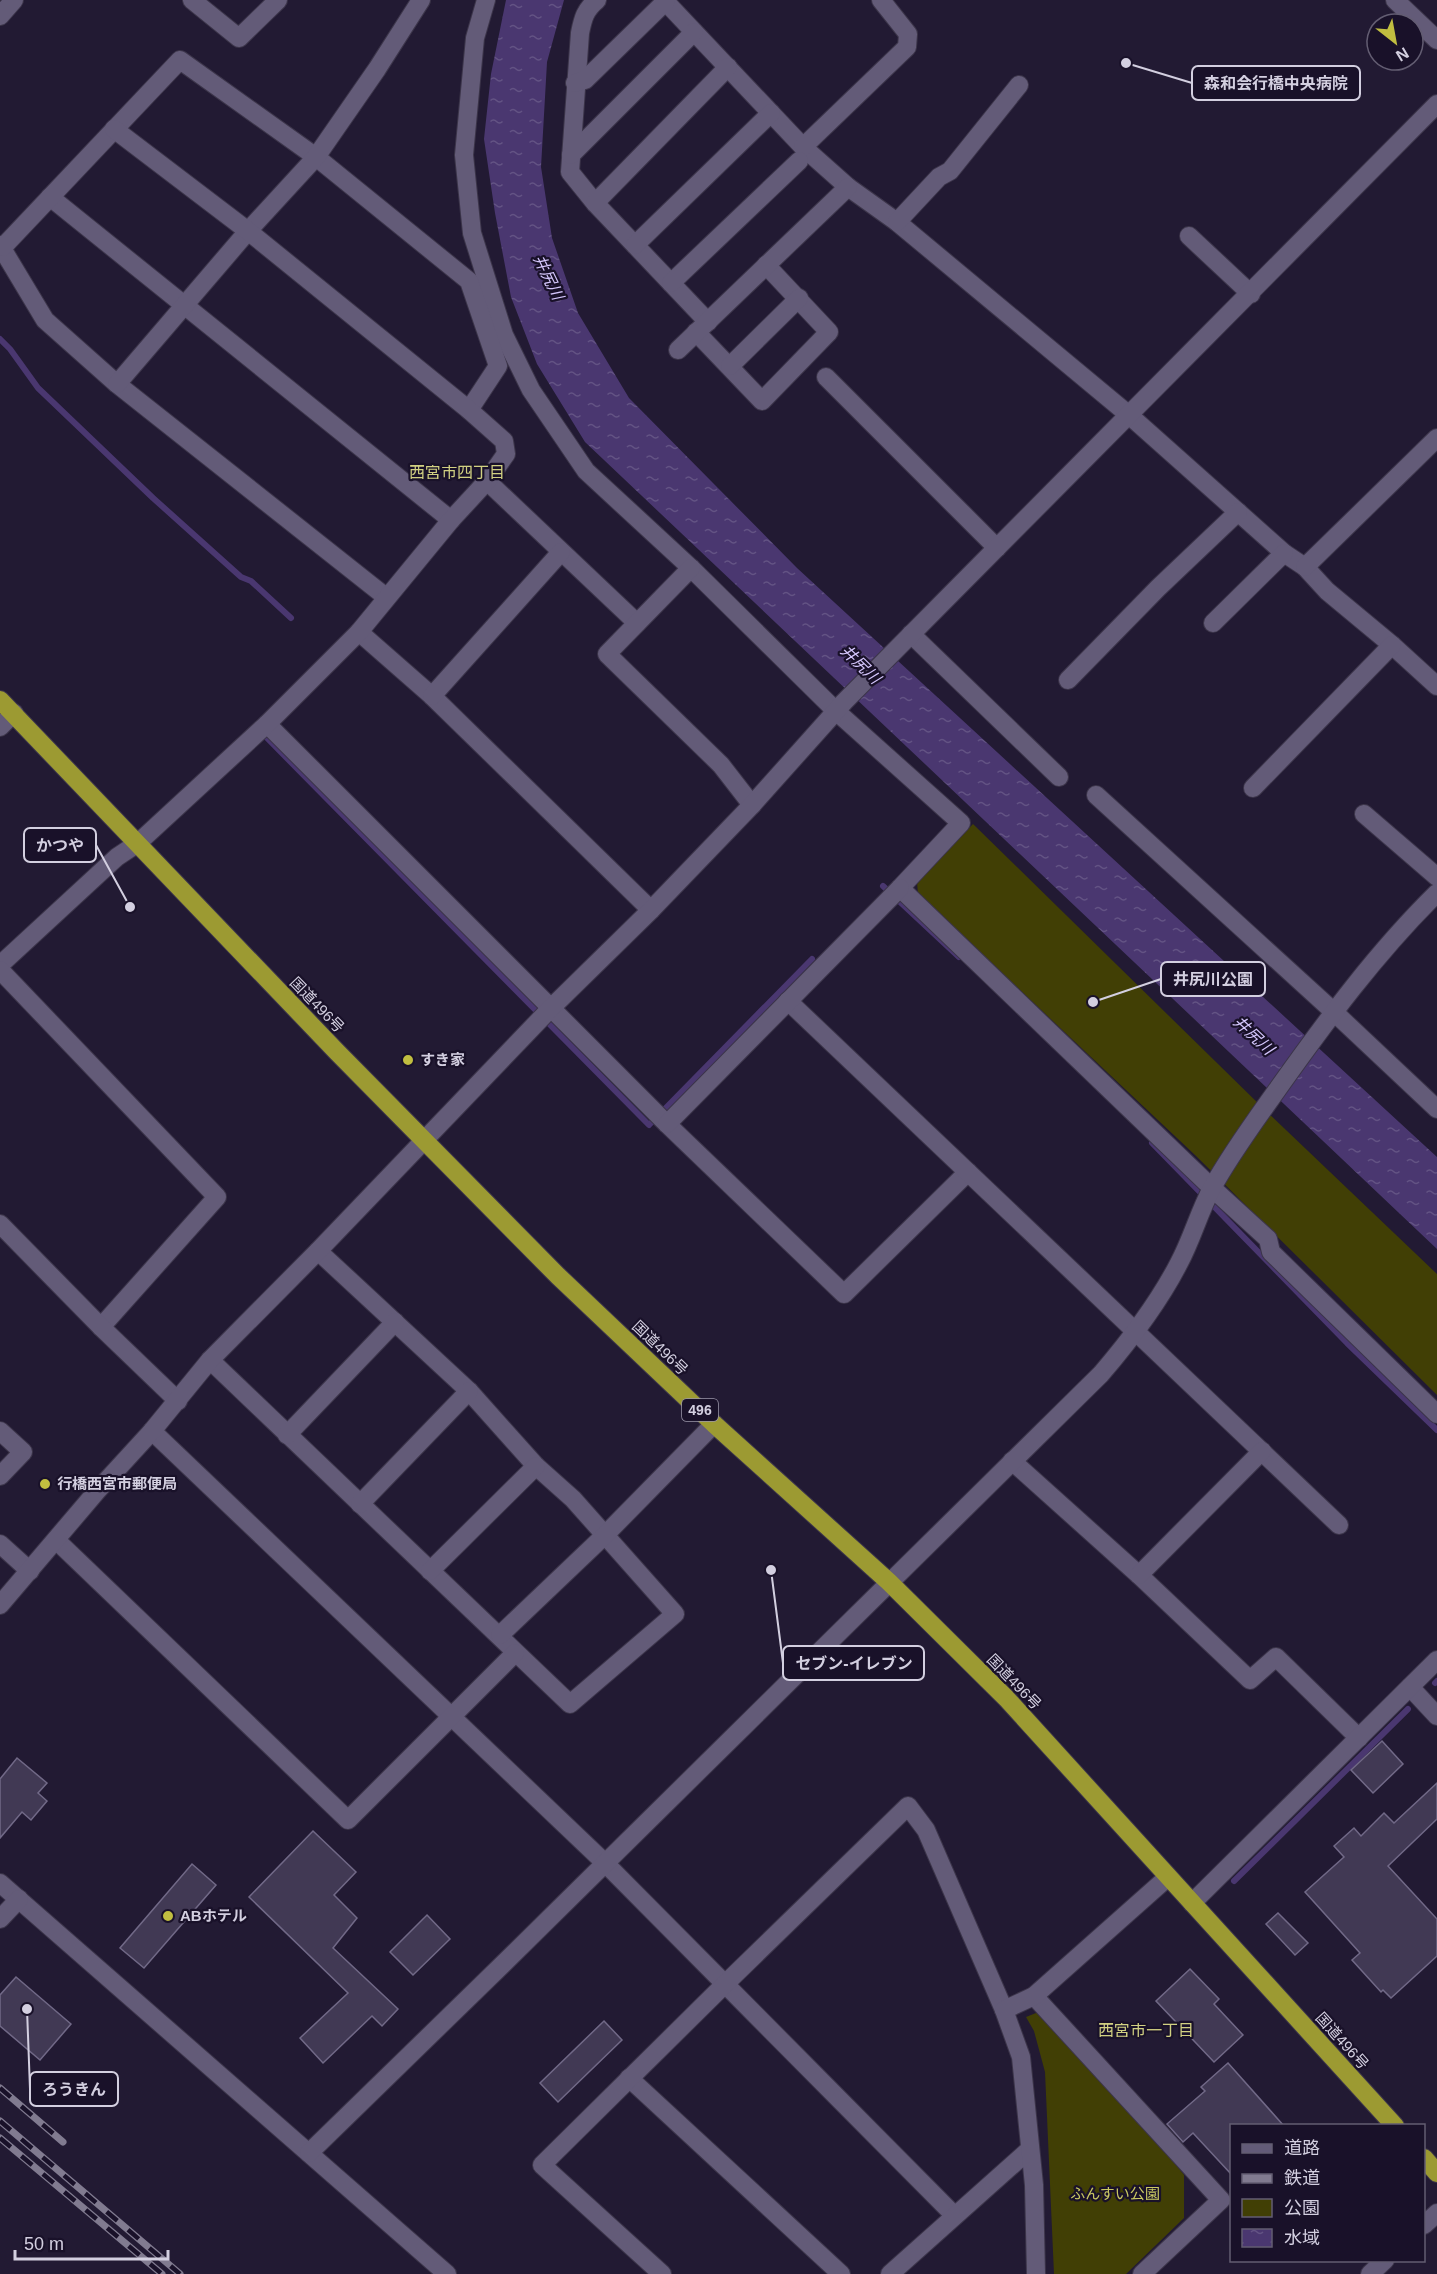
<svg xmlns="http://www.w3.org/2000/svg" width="1437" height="2274" viewBox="0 0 1437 2274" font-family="Arial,'Noto Sans JP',sans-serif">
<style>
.park{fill:#413f05}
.water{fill:url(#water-ripples)}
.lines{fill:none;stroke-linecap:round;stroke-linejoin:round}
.stream{stroke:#4a3770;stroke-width:6}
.building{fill:#413954;stroke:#716987;stroke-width:1.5}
.minor-casing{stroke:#3c354a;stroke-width:20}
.highway-casing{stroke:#3c354a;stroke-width:20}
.minor{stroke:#635b78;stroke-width:18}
.highway{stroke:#9c9a32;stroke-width:18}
.rail-casing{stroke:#817b90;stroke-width:7}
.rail{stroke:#191129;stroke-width:4.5;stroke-dasharray:14;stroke-linecap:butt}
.poi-dot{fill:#c1be40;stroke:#191129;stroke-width:2}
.labels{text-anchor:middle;stroke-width:4.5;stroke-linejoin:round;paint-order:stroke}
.shield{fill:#191129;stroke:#9b96a9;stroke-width:1.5}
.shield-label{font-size:14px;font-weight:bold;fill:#d3cfe0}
.street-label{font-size:15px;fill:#d3cfe0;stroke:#191129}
.poi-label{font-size:15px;font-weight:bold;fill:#d3cfe0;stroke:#191129;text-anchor:start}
.park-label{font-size:15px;fill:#cac962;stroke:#191129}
.water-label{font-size:16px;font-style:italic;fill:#d4c6fc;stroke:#191129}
.neighbourhood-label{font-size:16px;fill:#d1d082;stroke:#191129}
.leader{fill:none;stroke:#d3cfe0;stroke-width:2}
.callout-dot{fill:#d3cfe0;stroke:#191129;stroke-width:2}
.callout{fill:#191129;stroke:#d3cfe0;stroke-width:2}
.callout-label{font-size:16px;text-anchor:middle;font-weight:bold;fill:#d3cfe0}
</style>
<defs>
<pattern id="water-ripples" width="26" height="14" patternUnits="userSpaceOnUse" patternTransform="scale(1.5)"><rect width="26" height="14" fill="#4a3770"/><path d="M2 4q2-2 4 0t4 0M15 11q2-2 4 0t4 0" fill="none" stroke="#635384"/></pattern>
</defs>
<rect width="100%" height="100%" fill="#221a33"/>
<!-- park -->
<g class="park">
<path d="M973 824 1264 1109 1437 1274V1395L1195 1155 918 894 917 882Z"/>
<path d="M1041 2011 1138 2117 1184 2175V2218L1126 2274H1054L1045 2072 1034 2031 1026 2017Z"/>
</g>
<!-- water -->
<path class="water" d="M506 0H564L547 62 541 167 552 238 578 313 629 398 797 568 1437 1157V1249L585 442 537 364 511 297 495 213 484 139 491 74Z"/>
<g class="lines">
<!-- stream -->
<g class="stream">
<path d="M0 339 10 349 38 388 153 498 241 577 251 581 291 618"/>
<path d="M267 738 649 1125 812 959"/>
<path d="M883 886 959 957"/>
<path d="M1152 1143 1347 1343 1437 1430"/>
<path d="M1435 1683 1437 1681"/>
<path d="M1234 1881 1408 1709"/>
</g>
</g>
<!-- building -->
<g class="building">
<path d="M1382 1741 1403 1764 1373 1793 1351 1770Z"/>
<path d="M17 1758 47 1783 38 1793 47 1801 31 1820 22 1812 0 1838V1779Z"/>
<path d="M1437 1783V1819L1388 1866 1437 1919V1956L1391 1998 1383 1990 1381 1992 1352 1960 1360 1953 1305 1892 1344 1857 1334 1846 1354 1828 1361 1836 1384 1813 1394 1823Z"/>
<path d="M313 1831 356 1872 334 1895 357 1918 333 1948 398 2009 382 2026 372 2016 323 2063 300 2038 348 1993 249 1897Z"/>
<path d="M192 1864 216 1885 144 1968 120 1948Z"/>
<path d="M1278 1913 1308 1943 1295 1955 1266 1924Z"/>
<path d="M427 1915 450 1939 413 1975 390 1952Z"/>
<path d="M1190 1969 1219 1999 1214 2004 1243 2035 1214 2062 1156 2001Z"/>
<path d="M16 1977 71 2024 40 2060 0 2026V1995Z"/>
<path d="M604 2021 622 2040 558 2102 540 2083Z"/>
<path d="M1228 2063 1284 2126H1232V2175L1193 2133 1183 2142 1167 2124 1205 2091 1201 2087Z"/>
</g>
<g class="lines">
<defs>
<g id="minor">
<path d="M192 0 239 38 278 0"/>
<path d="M486 0 475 38 464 155 472 233 504 335 531 390 586 471 691 568 837 712 961 823 900 888 1212 1188 1268 1239 1271 1252 1437 1414"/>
<path d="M597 0C585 10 583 18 580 33L570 172 595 203 708 322"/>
<path d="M664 0 803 147 848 187 897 222 1129 415 1284 553 1305 567 1327 591 1392 645 1437 686"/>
<path d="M1395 0 1437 40"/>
<path d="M0 16 14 0"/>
<path d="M575 83 585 80 666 1"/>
<path d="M803 147 907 47 908 34 881 0"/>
<path d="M571 155 694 32"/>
<path d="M50 197 451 520"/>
<path d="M595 203 728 67"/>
<path d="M897 222 939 177 950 171 1019 85"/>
<path d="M1189 236 1251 294"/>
<path d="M0 245 45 320 117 384 386 597"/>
<path d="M635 245 771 113"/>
<path d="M3 247 180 60 316 157 469 281 498 366 469 410"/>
<path d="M671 283 799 161"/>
<path d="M696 332 762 401 829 332 766 265"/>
<path d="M678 350 848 187"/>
<path d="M730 366 799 298"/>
<path d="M826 377 997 548"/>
<path d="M117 384 248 231 316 157 377 69 421 0"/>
<path d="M487 481 637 623"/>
<path d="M1305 567 1437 438"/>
<path d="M691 568 607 654 721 765 752 805"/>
<path d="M1213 623 1284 553"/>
<path d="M359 632 432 696 651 910"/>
<path d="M911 634 1059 777"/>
<path d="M1068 680 1158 588 1238 512"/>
<path d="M432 696 561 552"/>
<path d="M267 724 667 1124 844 1294 968 1172"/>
<path d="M0 727 14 713"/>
<path d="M1253 788 1392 645"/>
<path d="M1096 795 1334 1012 1437 1109"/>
<path d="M1364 814 1437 877"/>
<path d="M0 965 117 857 138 843 267 724 359 632 451 520 487 481 506 454 504 441 469 410 248 231 114 129"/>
<path d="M0 970 217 1197 101 1327"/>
<path d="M788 1001 1339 1525"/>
<path d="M667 1124 900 888"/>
<path d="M0 1224 101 1327 178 1401"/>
<path d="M210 1360 570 1704 675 1614 573 1499 536 1466 469 1391 318 1251"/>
<path d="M0 1431 23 1452 0 1476"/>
<path d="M152 1431 604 1862 954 2215"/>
<path d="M287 1435 395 1322"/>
<path d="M1012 1461 1139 1575 1250 1680 1276 1657 1359 1738"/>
<path d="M360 1504 469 1391"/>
<path d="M56 1540 348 1820 515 1653"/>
<path d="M0 1544 30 1571"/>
<path d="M430 1571 536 1466"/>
<path d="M1139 1575 1262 1451"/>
<path d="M0 1605 97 1491 152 1431 210 1360 318 1251 550 1009 651 910 752 805 844 702 1437 104"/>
<path d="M500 1635 605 1535 714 1424"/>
<path d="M1410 1687 1437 1716"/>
<path d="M0 1883 447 2274"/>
<path d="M1192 1903 1437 1660"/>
<path d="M0 1919 19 1899"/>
<path d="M1034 1996 1221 2200 1142 2274"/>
<path d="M629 2078 841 2274"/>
<path d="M309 2153 502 1965 1101 1374C1131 1339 1158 1304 1179 1263 1192 1239 1199 1212 1212 1188 1230 1155 1255 1121 1277 1090 1326 1021 1377 952 1437 893"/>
<path d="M1424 2225 1437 2213"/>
<path d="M662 2274 542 2165 724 1985 908 1806 926 1830 1004 2010"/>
<path d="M890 2274 1029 2150"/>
<path d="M1036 2274 1034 2185 1021 2057 1004 2010 1034 1996 1168 1877"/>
<path d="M1370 2274 1385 2260"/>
</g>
<g id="highway">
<path d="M0 700 337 1052 558 1276 714 1424 889 1582 1006 1698 1395 2126"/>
<path d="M1424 2158 1437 2173"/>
</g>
</defs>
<!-- minor casing -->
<use href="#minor" class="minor-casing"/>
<!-- highway casing -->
<use href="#highway" class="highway-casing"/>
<!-- minor -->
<use href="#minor" class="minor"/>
<!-- highway -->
<use href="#highway" class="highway"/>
<defs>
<g id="rail">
<path d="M0 2088 63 2142"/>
<path d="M0 2121 180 2274"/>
<path d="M0 2138 162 2274"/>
</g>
</defs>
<!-- rail casing -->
<use href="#rail" class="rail-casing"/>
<!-- rail -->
<use href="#rail" class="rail"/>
</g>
<!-- markers -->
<g class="poi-dot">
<circle cx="408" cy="1060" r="6"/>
<circle cx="45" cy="1484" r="6"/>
<circle cx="168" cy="1916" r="6"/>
</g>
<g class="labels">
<!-- shield labels -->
<rect class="shield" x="682" y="1399" width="36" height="22" rx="4.5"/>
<g class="shield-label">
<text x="700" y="1415">496</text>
</g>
<!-- street labels -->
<g class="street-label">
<text transform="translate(317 1005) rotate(46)" y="5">国道496号</text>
<text transform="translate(660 1348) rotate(44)" y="5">国道496号</text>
<text transform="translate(1014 1682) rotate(46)" y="5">国道496号</text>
<text transform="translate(1342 2041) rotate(48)" y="5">国道496号</text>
</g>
<!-- poi labels -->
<g class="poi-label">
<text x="420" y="1065">すき家</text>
<text x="57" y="1489">行橋西宮市郵便局</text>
<text x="180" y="1921">ABホテル</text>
</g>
<!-- park labels -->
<g class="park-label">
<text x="1115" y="2199">ふんすい公園</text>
</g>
<!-- water labels -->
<g class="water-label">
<text transform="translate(549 277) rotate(64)" y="6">井尻川</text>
<text transform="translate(861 664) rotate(44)" y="6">井尻川</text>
<text transform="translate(1254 1035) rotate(43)" y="6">井尻川</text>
</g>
<!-- neighbourhood labels -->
<g class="neighbourhood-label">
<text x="457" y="478">西宮市四丁目</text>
<text x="1146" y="2036">西宮市一丁目</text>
</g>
</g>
<!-- callouts -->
<path class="leader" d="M1126 63L1192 83M130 907L96 845M1093 1002L1161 979M771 1570L783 1663M27 2009L30 2089"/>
<g class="callout-dot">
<circle cx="1126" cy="63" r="6"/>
<circle cx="130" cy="907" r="6"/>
<circle cx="1093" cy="1002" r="6"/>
<circle cx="771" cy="1570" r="6"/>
<circle cx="27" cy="2009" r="6"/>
</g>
<g class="callout">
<rect x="1192" y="66" width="168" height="34" rx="6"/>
<rect x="24" y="828" width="72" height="34" rx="6"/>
<rect x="1161" y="962" width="104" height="34" rx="6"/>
<rect x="783" y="1646" width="141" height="34" rx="6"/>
<rect x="30" y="2072" width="88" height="34" rx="6"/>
</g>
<g class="callout-label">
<text x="1276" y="89">森和会行橋中央病院</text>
<text x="60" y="851">かつや</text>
<text x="1213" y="985">井尻川公園</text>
<text x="854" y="1669">セブン-イレブン</text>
<text x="74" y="2095">ろうきん</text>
</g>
<!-- legend -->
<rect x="1230" y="2124" width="195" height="138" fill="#191129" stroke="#635d72" stroke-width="1.5"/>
<rect x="1242" y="2144" width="30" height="9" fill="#635b78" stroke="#635d72" stroke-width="1.5"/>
<text x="1284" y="2154" font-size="18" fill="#d3cfe0">道路</text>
<rect x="1242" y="2174" width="30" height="9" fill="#817b90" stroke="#635d72" stroke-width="1.5"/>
<text x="1284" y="2184" font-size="18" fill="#d3cfe0">鉄道</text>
<rect x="1242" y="2199" width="30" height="18" fill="#413f05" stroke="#635d72" stroke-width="1.5"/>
<text x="1284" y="2214" font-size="18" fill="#d3cfe0">公園</text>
<rect x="1242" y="2229" width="30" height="18" fill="url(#water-ripples)" stroke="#635d72" stroke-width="1.5"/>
<text x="1284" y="2244" font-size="18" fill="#d3cfe0">水域</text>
<!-- north arrow -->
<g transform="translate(1395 42) rotate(149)"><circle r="28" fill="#191129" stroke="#635d72" stroke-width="1.5"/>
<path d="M0-4.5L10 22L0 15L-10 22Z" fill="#c1be40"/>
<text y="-9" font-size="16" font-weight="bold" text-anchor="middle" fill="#d3cfe0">N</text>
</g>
<!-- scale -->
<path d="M15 2250v9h153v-9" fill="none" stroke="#d3cfe0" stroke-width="3"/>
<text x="24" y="2250" font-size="18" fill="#d3cfe0" stroke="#191129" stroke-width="4.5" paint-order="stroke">50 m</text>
</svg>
